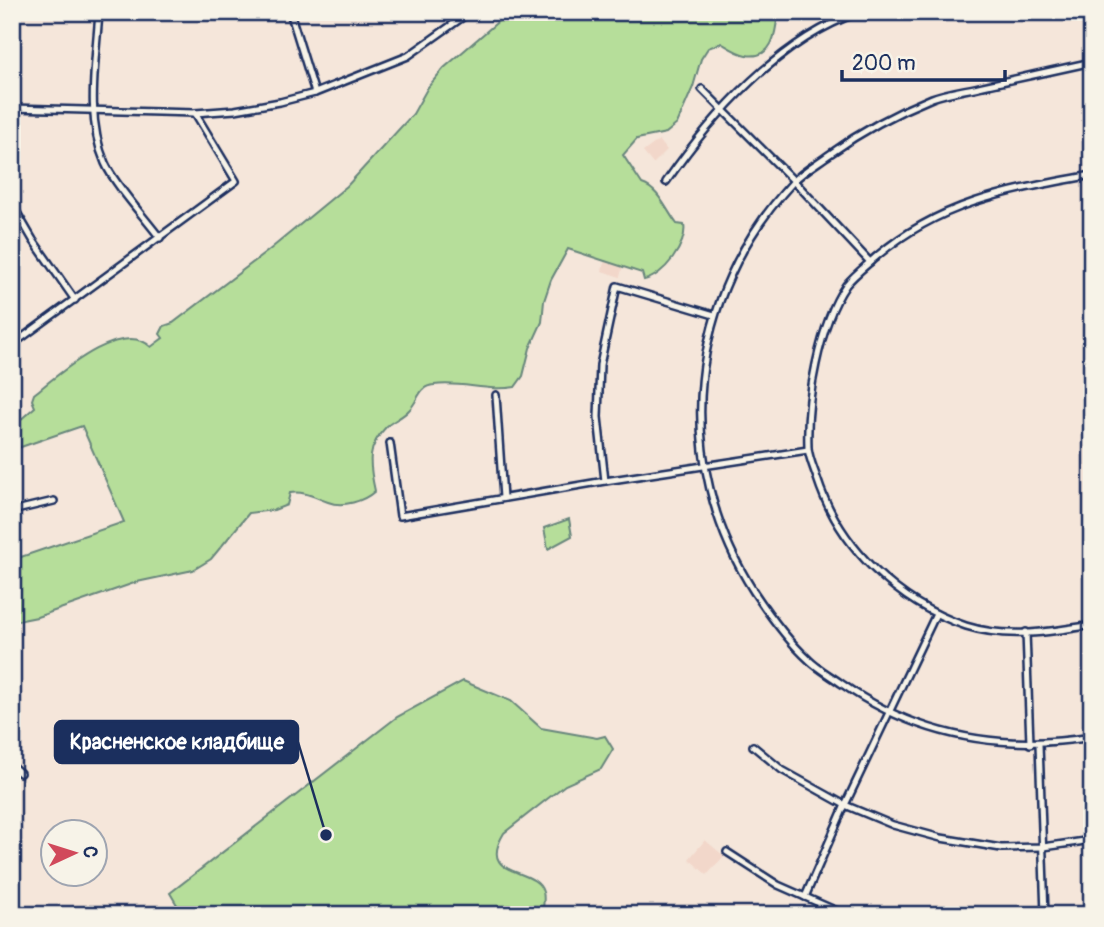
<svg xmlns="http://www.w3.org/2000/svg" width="1104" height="927" viewBox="0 0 1104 927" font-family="Pangolin,sans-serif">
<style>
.built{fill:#f2d7ca}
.green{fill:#b6de9a;stroke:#68867c;stroke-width:2}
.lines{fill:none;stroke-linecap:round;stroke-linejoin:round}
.minor-casing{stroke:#1b2f5e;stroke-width:10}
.minor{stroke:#f7f3e8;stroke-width:5}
.leader{fill:none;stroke:#1b2f5e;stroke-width:2.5}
.callout-dot{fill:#1b2f5e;stroke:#f7f3e8;stroke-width:2.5}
.callout{fill:#1b2f5e;stroke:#1b2f5e;stroke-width:2.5}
.callout-label{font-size:21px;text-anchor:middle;font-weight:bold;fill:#fff}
</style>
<rect width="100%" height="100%" fill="#f5e6da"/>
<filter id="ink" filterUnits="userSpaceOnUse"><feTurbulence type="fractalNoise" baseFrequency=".0143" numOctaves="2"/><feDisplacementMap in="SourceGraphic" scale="14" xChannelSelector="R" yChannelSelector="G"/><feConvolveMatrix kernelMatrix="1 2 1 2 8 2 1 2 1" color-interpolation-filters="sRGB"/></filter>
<g filter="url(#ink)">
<!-- built -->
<g class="built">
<path d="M659 140 667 150 653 164 643 152Z"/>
<path d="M605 259 623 265 620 277 602 271Z"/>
<path d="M705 840 724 856 707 875 689 859Z"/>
</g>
<!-- green -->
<g class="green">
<path d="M509 12H778C776 31 774 60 746 55 738 54 728 47 721 43L708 48 701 59 693 87 677 124 666 133 637 139 623 155 642 184C659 189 666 210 677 224L684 225C688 244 663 277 644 280L642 273 568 249 551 280 544 301 542 322 530 348 523 376 515 387C488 392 461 381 434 385 418 386 419 401 409 410 403 417 394 420 387 426 366 447 369 464 375 491 364 501 343 508 328 502 314 497 305 491 290 493L287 505 274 510 249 513 211 559 193 570 137 582 37 617 12 622V560L124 522 82 426 12 450V418L19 421 35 407 32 400 34 394C58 375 122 318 151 347L163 338 160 334 164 326 173 323 268 251 347 186 413 114 428 87 444 68Z"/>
<path d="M569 519 572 536 548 549 544 528Z"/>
<path d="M463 681 511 701 541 728 597 738 605 736 613 749 601 769 565 785 504 833C476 879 537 866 543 892 545 899 543 908 542 915H183L170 893 397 717Z"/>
</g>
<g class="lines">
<defs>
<g id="minor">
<path d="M99 12C96 61 85 117 105 163 114 184 146 219 160 238"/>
<path d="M290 12 315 93"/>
<path d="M1092 62C1056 70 1019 78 983 86 967 90 948 92 932 98 895 113 862 131 830 154 818 163 803 171 793 182 687 296 670 460 754 592 770 616 787 640 809 660 818 669 831 676 842 684 918 737 1001 752 1092 737"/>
<path d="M702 89 794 181 870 262"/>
<path d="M12 108 195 113 235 110 280 102 315 93 408 56 470 12"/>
<path d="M1092 175C1011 190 942 201 877 256 867 265 854 275 846 285 830 308 822 336 816 364 810 391 807 420 808 448 809 458 814 469 817 478 839 547 898 603 966 626 1007 639 1051 632 1092 625"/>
<path d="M666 182C713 114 780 39 860 12"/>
<path d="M12 204 33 240 75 300"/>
<path d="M12 345 236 181 195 113"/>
<path d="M496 395 503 498"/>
<path d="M390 443 400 516 605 481 808 450"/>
<path d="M605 481 598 417 600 365 617 286 714 315"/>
<path d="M12 511 54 501"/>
<path d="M1026 632 1030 744"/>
<path d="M1039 744 1045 915"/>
<path d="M753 746 782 770 845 805 893 825 941 838 1001 848 1043 847 1092 840"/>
<path d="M12 766 20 773"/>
<path d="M727 852 778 885 846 915"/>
<path d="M805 897 845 805 936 614"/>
</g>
</defs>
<!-- minor casing -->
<use href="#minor" class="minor-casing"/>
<!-- minor -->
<use href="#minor" class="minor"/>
</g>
</g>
<!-- callouts -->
<path class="leader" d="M326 835L298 742"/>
<circle class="callout-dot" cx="326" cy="835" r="7"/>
<rect class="callout" x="55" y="721" width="243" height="42" rx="7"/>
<g class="callout-label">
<text x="177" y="749">Красненское кладбище</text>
</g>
<!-- margin -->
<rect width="1104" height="927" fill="none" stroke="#f7f3e8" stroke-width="42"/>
<rect x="21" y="21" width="1062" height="885" fill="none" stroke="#1b2f5e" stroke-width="2.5" filter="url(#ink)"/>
<!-- north arrow -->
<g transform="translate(74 853) rotate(86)"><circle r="33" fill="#f7f3e8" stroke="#9fa5b1" stroke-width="2"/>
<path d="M0-5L12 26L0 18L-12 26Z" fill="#d1495b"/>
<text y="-10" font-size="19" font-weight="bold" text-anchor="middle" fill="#1b2f5e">С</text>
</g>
<!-- scale -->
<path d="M842 70v10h163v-10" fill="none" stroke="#1b2f5e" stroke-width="3.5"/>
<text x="852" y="70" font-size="21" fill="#1b2f5e" stroke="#f7f3e8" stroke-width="5" paint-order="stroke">200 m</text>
</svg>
